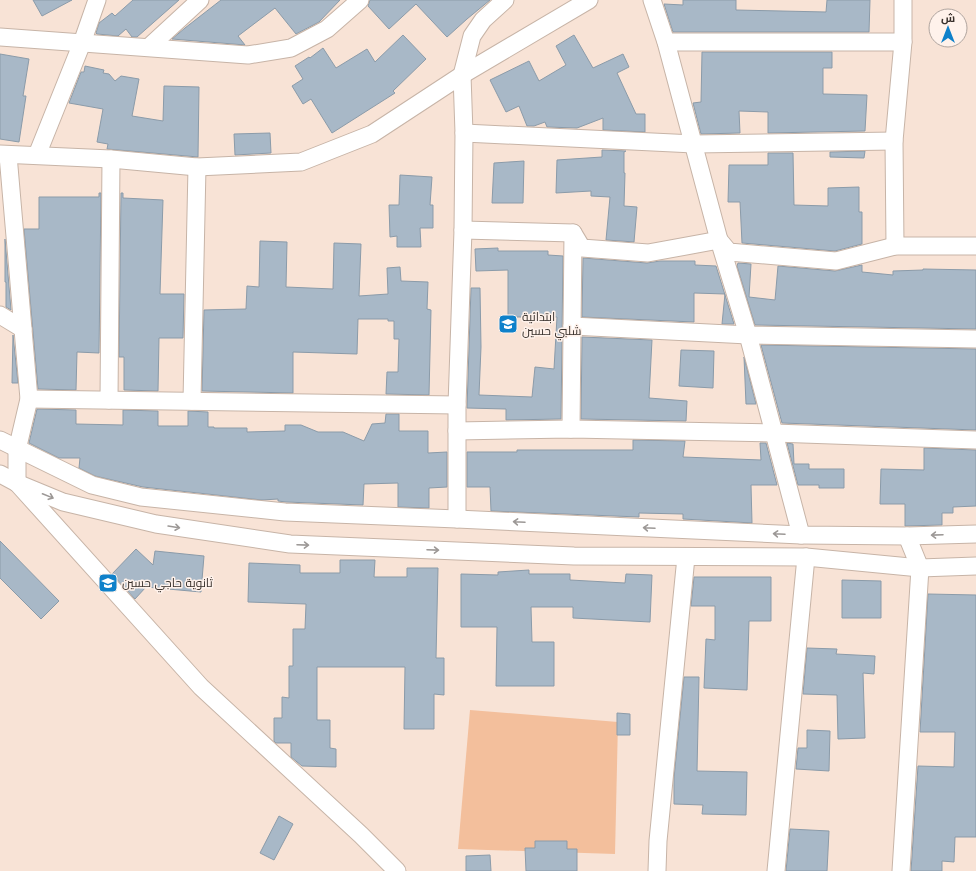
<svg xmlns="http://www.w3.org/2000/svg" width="976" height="871" viewBox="0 0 976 871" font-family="Jost,Cairo,sans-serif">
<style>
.green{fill:#f3bf9c}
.building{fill:#a8b8c7;stroke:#8b9ba9}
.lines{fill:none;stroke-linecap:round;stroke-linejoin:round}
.minor-casing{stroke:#c7b4a7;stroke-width:19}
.minor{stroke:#fff;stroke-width:17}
.oneway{stroke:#9c9896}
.labels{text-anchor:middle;stroke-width:3;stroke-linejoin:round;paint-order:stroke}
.poi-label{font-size:12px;fill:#39312c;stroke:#fff2eb;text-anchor:start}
</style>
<rect width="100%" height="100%" fill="#f8e3d6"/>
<!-- green -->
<path class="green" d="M470 710 618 722 615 854 458 849Z"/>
<!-- building -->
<g class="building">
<path d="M33 0H72L42 16Z"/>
<path d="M133 0H179L137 37H132L126 29 118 36 97 34 96 33 99 23 112 13 115 16Z"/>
<path d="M221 0H340L319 22 296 34 275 8 238 36 245 45 172 39 185 28Z"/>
<path d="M370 0H490L467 19 447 37 416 4 389 29 368 6Z"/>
<path d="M683 0H736V10L826 12 827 0H870L869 32H673L664 4 683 5Z"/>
<path d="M403 35 426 59 393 91 395 93 332 133 311 99 303 104 292 86 303 79 295 66 309 57 310 58 323 48 336 68 367 49 375 62Z"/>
<path d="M574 35 593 68 623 54 629 67 617 73 636 114H645V132L603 130V118L577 128 547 127 545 122 534 126H527L519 106 506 112 490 80 529 61 539 81 566 65 556 46Z"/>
<path d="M702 52H832V68H823V94L867 95 865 131 768 133V112L739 111 740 133 701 134 693 103 701 102Z"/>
<path d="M0 54 29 59 23 96H26L19 142 0 139Z"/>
<path d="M85 66 104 70 103 73 109 74 115 81 121 76 139 79 132 116 163 121 164 86 199 87 198 157 107 149 108 144 97 142 103 109 69 103 81 72H84Z"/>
<path d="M270 133 271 153 235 155 234 134Z"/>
<path d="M602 150 626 151 624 152V173H625L624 206 637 207 634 242 606 240 610 197 591 196V191L556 193 557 160 602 157Z"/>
<path d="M865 151 864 158 830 157V152Z"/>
<path d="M768 153H793L794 205 828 206V188L859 187V212H862V244L835 251 742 243 740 202H728L729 165H768Z"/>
<path d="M524 161 523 203H492L494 163Z"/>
<path d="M400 175 432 177 430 205H433V228H420L421 247H397V236L390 237 389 205H399Z"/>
<path d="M99 193H101L99 353 77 352 76 390 38 389 24 229H39V197H99Z"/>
<path d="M121 193H123V198L163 200 160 294H184L183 338H159L158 391 124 390V357H119Z"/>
<path d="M5 239 11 310 6 307V282H5Z"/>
<path d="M260 241 287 242 286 287 333 289 334 243 361 244 359 296 388 294 387 268 400 267 401 281 428 282 427 309 431 310 429 395 386 394 387 372H398L399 339H394V321H388V319H358L357 354 293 352V393L202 391 204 310 246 309 247 286 259 287Z"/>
<path d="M498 248V251H548V255L563 256 561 419 506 420V409L467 408 471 288H480L481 347 479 395 532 397 535 367 554 369 557 317H508V270L476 271 475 249Z"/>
<path d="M583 258 647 263 660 261H695V265L716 266 734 324H722L725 294 694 293V322L582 317Z"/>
<path d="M738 263 751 264 749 297 775 300 778 266 835 271 862 265V272L893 275V271L923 270V269L976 270V329L755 325 737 266Z"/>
<path d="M13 335 18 383H12Z"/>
<path d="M582 337 652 340 649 398 687 401 686 421 581 419Z"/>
<path d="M761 345 976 349V430L782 423Z"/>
<path d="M681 350 714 351 713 388 679 386Z"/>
<path d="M744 357 756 404H746Z"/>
<path d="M37 409 76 410V424L123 425V410L158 411V426H188V411L208 412V427H214V428H247V432L285 431V425H301L318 432H343L364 441 372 424 385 423 386 414H399V431H428V453L447 452V487L429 488V508L398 507V483L364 484 363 505 286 502 278 501V499L262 500 143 487 95 476 79 468 80 458H59L29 443Z"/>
<path d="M633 440 685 441 683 457 761 460 760 443H766L777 485H751L752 523 683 519V514L639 513V517L491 511 490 487H467V452H517V450H633Z"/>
<path d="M787 443 793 444 794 464H809V469H844V488H819V485H798Z"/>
<path d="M924 448 976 450V506L953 507V513H942V525L905 526V504H880L881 469 924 470Z"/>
<path d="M0 541 59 601 41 619 0 578Z"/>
<path d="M136 549 153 565 155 551 204 556 201 592 146 587 135 599 112 574Z"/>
<path d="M340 560H375L374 577H407V568H438L436 658H444V695L434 694V729H404L405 667H317V720H330V748L336 749V767L302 766 291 757V743H276L274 741V718H282V697L289 698V666H293V629H305L306 604 248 602 249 563 300 565V573H340Z"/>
<path d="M529 570V574H570V580L625 583 626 574 652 575 650 622 573 618V607H531L532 642H554V686H496L497 627H461V574L498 575V572Z"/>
<path d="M694 577H771V621H749L747 690 704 688 706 639 715 640V606H691Z"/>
<path d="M842 580 881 581V618H842Z"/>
<path d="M928 594 976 595V837H955L954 862 942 861V871H911L918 766 954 767 955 732H920Z"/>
<path d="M807 648 837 649 836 654 875 656 874 674 863 673 865 738 838 739 837 695 803 694Z"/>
<path d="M684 677H699L697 771 747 772 746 815 702 814 703 805 674 804V778Z"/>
<path d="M617 713 630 714V735H617Z"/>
<path d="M807 730 830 731 829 771 796 769 798 748H807Z"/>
<path d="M279 816 293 824 274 860 260 853Z"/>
<path d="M790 829 829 831 827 871H786Z"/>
<path d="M535 841H567V849H577V871H526L525 848H535Z"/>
<path d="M490 855 491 871H466V856Z"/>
</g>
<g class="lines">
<defs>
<g id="minor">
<path d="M652 0 666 42 719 240 748 335 801 535"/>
<path d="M0 37 248 55 291 48 327 29 360 0"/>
<path d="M666 42H903"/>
<path d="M149 47 200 0"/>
<path d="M464 133 694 144 894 141"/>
<path d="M0 154 111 159 197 167 301 162 372 134 462 75 589 0"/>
<path d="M8 155 29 399 17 450V483L201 687 361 835 397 871"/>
<path d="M37 155 82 43 97 0"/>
<path d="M463 230 573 233 582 248 648 253 719 240 729 252 836 261 895 246H976"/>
<path d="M895 246 894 141 903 42V0"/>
<path d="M0 315 23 329"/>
<path d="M572 326 748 335 976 339"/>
<path d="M29 399 457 405"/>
<path d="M109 400 111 159"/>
<path d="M192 401 197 167"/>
<path d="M571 429 573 233"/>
<path d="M457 431 571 429 774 433 976 440"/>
<path d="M0 440 92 485 141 497 285 512 457 519 801 535 907 536 976 534"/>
<path d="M0 474 17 483 63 502 156 524 290 544 574 556 806 557 920 568 976 566"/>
<path d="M457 519V405L463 230 464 133 462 75 472 36 483 20 505 0"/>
<path d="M657 871 658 841 686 557"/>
<path d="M776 871 806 557"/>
<path d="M901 871 920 568 907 536"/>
</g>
</defs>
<!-- minor casing -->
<use href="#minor" class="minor-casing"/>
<!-- minor -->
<use href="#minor" class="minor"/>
</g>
<!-- one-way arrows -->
<defs><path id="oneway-shaft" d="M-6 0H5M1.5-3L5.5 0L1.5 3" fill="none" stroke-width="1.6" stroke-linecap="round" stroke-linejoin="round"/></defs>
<g class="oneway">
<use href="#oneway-shaft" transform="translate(48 496) rotate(22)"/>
<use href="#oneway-shaft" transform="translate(519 522) rotate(-177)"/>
<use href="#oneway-shaft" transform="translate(174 527) rotate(9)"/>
<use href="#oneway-shaft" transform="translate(649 528) rotate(-177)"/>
<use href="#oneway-shaft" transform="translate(779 534) rotate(-177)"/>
<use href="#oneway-shaft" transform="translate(937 535) rotate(178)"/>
<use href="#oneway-shaft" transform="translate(303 545) rotate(2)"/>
<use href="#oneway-shaft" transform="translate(433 550) rotate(2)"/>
</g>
<!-- icons -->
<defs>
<symbol id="school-square" viewBox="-11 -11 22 22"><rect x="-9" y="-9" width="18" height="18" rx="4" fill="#0f81ca" stroke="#fff2eb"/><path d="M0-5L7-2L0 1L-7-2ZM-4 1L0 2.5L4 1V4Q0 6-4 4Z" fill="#fff"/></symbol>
</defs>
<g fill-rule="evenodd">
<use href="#school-square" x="497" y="313" width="22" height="22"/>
<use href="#school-square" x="97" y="572" width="22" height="22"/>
</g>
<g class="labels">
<!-- poi labels -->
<g class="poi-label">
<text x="522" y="321">ابتدائية<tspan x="522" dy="14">شلبي حسين</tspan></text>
<text x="122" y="587">ثانوية حاجي حسين</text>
</g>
</g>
<!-- north arrow -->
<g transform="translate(948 28)"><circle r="19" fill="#fff2eb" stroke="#b0a59f"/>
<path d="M0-3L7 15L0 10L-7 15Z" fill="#0f81ca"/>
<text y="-6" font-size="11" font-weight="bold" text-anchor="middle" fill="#39312c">ش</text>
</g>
</svg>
